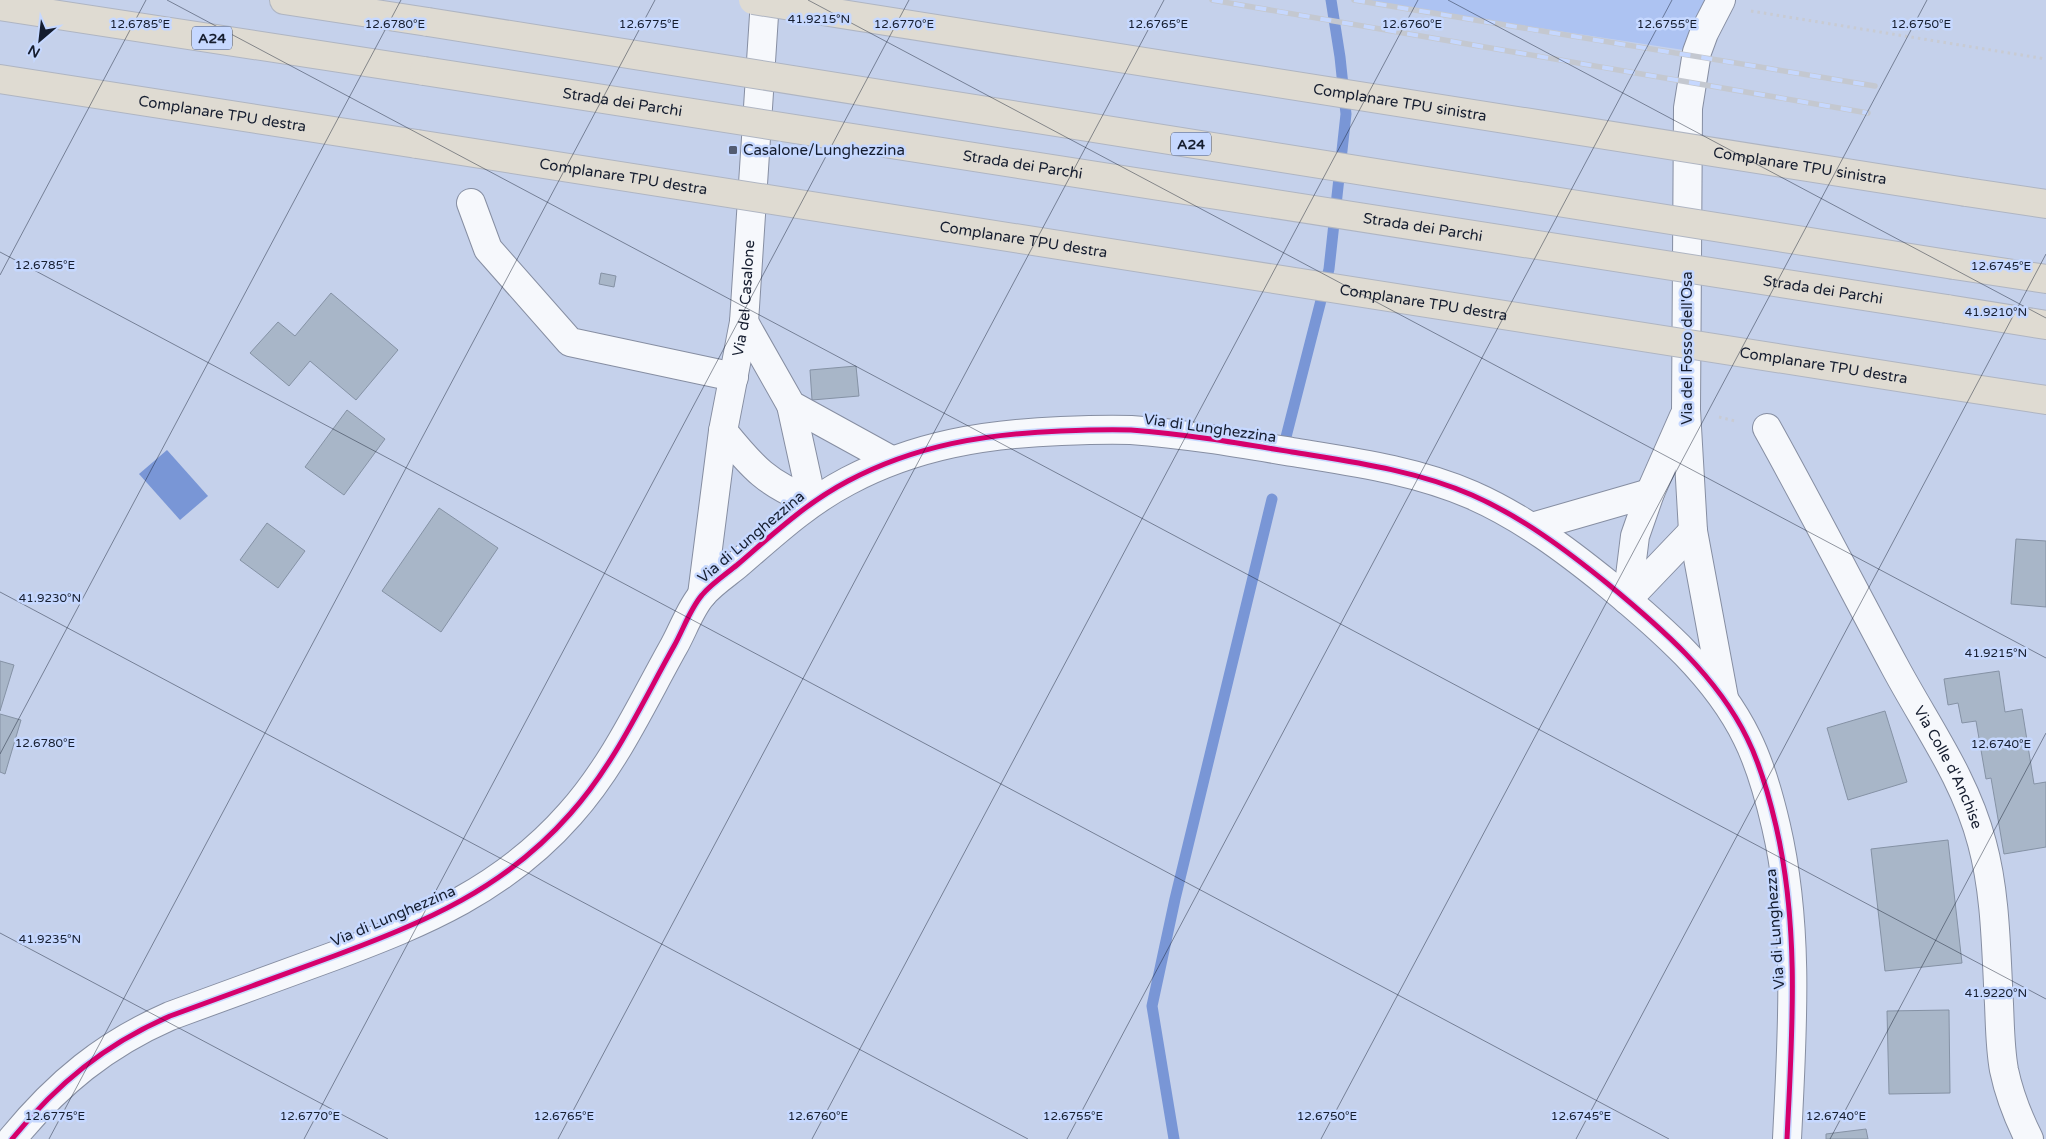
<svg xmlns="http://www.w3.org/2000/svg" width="2046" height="1139" viewBox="0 0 2046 1139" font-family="'Varela Round',sans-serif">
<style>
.green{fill:#adc3f2}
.water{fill:#7996d6}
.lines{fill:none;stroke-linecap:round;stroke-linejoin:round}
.stream{stroke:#7996d6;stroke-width:11}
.building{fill:#a8b6c8;stroke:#8592a5}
.minor-casing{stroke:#868ea2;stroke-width:30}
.tertiary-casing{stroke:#868ea2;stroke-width:30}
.motorway-casing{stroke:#afb5c2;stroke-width:30}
.path{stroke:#c8cbd3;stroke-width:3;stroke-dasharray:2.5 4;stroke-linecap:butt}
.minor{stroke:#f6f8fc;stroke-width:28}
.tertiary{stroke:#f6f8fc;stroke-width:28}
.motorway{stroke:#dfdbd2;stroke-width:28}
.rail-casing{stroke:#c4c8d0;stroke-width:5.5}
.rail{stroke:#c6d8ff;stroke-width:4;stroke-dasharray:11;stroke-linecap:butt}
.motorway-bridge-casing{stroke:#afb5c2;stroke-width:30;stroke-linecap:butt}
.motorway-bridge{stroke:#dfdbd2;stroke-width:28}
.cycleway-casing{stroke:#c6d8ff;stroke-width:8}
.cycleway{stroke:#d6006c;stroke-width:5}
.ticks{fill:none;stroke:#151d2f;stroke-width:1;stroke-opacity:0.45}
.poi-dot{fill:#535c71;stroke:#c6d8ff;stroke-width:2}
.labels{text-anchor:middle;stroke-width:5;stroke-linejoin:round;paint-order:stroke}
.shield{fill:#c6d8ff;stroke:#4a556d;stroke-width:1}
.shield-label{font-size:14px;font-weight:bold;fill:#151d2f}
.street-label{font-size:15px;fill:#151d2f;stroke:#c6d8ff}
.poi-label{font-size:15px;fill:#151d2f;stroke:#c6d8ff;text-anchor:start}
.ticks-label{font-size:12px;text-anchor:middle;fill:#151d2f;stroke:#c6d8ff;stroke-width:5;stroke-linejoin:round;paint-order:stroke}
</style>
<rect width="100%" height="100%" fill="#c5d1eb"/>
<!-- green -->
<path class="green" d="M1354 0H1721L1697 52Z"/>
<!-- water -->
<path class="water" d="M167 450 208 496 180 520 139 474Z"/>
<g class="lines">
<!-- stream -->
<g class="stream">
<path d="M1286 437 1329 269 1346 114 1340 57 1331 0"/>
<path d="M1174 1139 1152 1006 1175 899 1272 499"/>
</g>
</g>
<!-- building -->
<g class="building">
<path d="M601 273 616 276 614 287 599 284Z"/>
<path d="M331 293 398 350 356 400 310 361 289 386 250 353 278 322 295 336Z"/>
<path d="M856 366 859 396 812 400 810 370Z"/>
<path d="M347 410 385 439 344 495 305 467Z"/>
<path d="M439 508 498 548 441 632 382 591Z"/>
<path d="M267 523 305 551 278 588 240 560Z"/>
<path d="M2016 539 2046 541V607L2011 604Z"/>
<path d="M0 661 14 665 0 711Z"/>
<path d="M1999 671 2005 712 2022 709 2034 784 2046 782V847L2004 854 1991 778 1986 779 1976 721 1962 723 1958 703 1948 705 1944 679Z"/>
<path d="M1885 711 1907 782 1848 800 1827 728Z"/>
<path d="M0 714 21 720 5 774 0 772Z"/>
<path d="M1948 840 1962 963 1885 971 1871 849Z"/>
<path d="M1949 1010 1950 1093 1889 1094 1887 1011Z"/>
<path d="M1866 1129 1868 1139H1826V1134Z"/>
</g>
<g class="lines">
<defs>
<g id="minor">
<path d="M471 203 488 249 570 342 734 377"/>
<path id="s1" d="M1767 428C1811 507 1852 587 1895 667 1926 725 1965 778 1982 843 1996 894 1996 952 1999 1004 2000 1026 2000 1048 2004 1070 2009 1094 2018 1117 2029 1139"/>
</g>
<g id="tertiary">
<path d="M1721 0 1704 33 1697 52 1688 108 1686 410 1693 531 1724 698"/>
<path d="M744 322 791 405 891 460"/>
<path d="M791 405 812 501"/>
<path d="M723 431C752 467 768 485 812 501"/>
<path d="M1532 527 1650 493"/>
<path id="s2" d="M702 595 723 431 744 322 765 0"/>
<path d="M1627 600 1635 536 1650 493 1684 416"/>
<path d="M1627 600 1693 531"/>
<path d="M12 1139C58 1083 104 1045 170 1016 225 996 279 976 334 956 425 922 504 889 570 814 614 765 642 703 674 646 683 630 690 609 702 595 711 584 726 574 737 565 773 534 806 503 848 481 916 445 985 434 1061 431 1084 430 1107 429 1131 430 1185 434 1238 443 1292 452 1353 462 1414 470 1472 495 1522 517 1566 550 1608 584 1660 627 1717 676 1747 738 1761 766 1769 796 1776 826 1800 929 1792 1035 1787 1139"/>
</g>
<g id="motorway">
<path d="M284 0 428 22"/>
<path d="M0 6 424 71"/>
<path id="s3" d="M0 79 417 144"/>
<path d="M1966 192 2046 204"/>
<path d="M1954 265 2046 279"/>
<path d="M1947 309 2046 325"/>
<path d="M1942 384 2046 400"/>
</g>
</defs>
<!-- minor casing -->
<use href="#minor" class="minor-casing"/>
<!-- tertiary casing -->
<use href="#tertiary" class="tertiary-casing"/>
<!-- motorway casing -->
<use href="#motorway" class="motorway-casing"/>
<!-- path -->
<g class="path">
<path d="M1751 11 2046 59"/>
<path d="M1719 417 1735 421"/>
</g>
<!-- minor -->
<use href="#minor" class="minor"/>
<!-- tertiary -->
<use href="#tertiary" class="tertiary"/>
<!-- motorway -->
<use href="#motorway" class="motorway"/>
<defs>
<g id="rail">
<path d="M1212 0 1868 113"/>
<path d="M1354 0 1875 86"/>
</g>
</defs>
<!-- rail casing -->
<use href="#rail" class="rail-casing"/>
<!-- rail -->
<use href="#rail" class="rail"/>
<defs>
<g id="motorway-bridge">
<path id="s4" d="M753 0 1966 192"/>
<path d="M428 22 1954 265"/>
<path id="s5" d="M424 71 1947 309"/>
<path id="s6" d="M417 144 1942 384"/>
</g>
</defs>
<!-- motorway-bridge casing -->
<use href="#motorway-bridge" class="motorway-bridge-casing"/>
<!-- motorway-bridge -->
<use href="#motorway-bridge" class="motorway-bridge"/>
<defs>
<path id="cycleway" d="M12 1139C58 1083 104 1045 170 1016 225 996 279 976 334 956 425 922 504 889 570 814 614 765 642 703 674 646 683 630 690 609 702 595 711 584 726 574 737 565 773 534 806 503 848 481 916 445 985 434 1061 431 1084 430 1107 429 1131 430 1185 434 1238 443 1292 452 1353 462 1414 470 1472 495 1522 517 1566 550 1608 584 1660 627 1717 676 1747 738 1761 766 1769 796 1776 826 1800 929 1792 1035 1787 1139"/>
</defs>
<!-- cycleway casing -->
<use href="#cycleway" class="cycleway-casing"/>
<!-- cycleway -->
<use href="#cycleway" class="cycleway"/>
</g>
<!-- ticks -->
<path class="ticks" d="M167 0 2046 999M808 0 2046 658M1448 0 2046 318M0 252 1669 1139M0 275 146 0M0 592 1028 1139M0 754 401 0M0 933 388 1139M49 1139 655 0M304 1139 909 0M558 1139 1164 0M812 1139 1418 0M1067 1139 1672 0M1321 1139 1927 0M1576 1139 2046 254M1830 1139 2046 733"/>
<!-- markers -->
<rect class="poi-dot" x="728" y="145" width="10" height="10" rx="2.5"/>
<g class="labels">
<!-- shield labels -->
<g class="shield">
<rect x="192" y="26.5" width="40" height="23" rx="4"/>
<rect x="1171" y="132.5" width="40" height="23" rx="4"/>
</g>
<g class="shield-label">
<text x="212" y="43">A24</text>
<text x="1191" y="149">A24</text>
</g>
<!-- street labels -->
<g class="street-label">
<text dy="5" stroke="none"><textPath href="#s5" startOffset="201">Strada dei Parchi</textPath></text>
<text dy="5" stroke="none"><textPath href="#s4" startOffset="655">Complanare TPU sinistra</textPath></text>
<text dy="5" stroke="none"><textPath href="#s3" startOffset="225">Complanare TPU destra</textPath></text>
<text dy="5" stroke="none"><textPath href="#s5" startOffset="606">Strada dei Parchi</textPath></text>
<text dy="5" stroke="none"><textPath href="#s4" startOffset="1060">Complanare TPU sinistra</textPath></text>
<text dy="5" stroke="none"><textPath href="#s6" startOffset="209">Complanare TPU destra</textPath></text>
<text dy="5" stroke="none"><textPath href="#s5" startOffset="1011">Strada dei Parchi</textPath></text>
<text dy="5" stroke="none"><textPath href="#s6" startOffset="614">Complanare TPU destra</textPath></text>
<text dy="5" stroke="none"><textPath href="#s5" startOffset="1416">Strada dei Parchi</textPath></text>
<text dy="5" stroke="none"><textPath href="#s2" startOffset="300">Via del Casalone</textPath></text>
<text dy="5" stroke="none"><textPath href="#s6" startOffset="1019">Complanare TPU destra</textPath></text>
<text transform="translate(1687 348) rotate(-90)" y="5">Via del Fosso dell'Osa</text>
<text dy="5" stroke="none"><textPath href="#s6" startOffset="1424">Complanare TPU destra</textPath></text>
<text transform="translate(1210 428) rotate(8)" y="5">Via di Lunghezzina</text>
<text transform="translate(751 537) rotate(-40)" y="5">Via di Lunghezzina</text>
<text dy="5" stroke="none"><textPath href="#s1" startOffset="385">Via Colle d'Anchise</textPath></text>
<text transform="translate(393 916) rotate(-23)" y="5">Via di Lunghezzina</text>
<text transform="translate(1775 929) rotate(-94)" y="5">Via di Lunghezza</text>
</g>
<!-- poi labels -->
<g class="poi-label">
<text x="743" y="155">Casalone/Lunghezzina</text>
</g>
</g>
<g class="ticks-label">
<text x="819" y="23">41.9215°N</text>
<text x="140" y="28">12.6785°E</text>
<text x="395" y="28">12.6780°E</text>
<text x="649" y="28">12.6775°E</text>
<text x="904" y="28">12.6770°E</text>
<text x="1158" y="28">12.6765°E</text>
<text x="1412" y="28">12.6760°E</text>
<text x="1667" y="28">12.6755°E</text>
<text x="1921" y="28">12.6750°E</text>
<text x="45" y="269">12.6785°E</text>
<text x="2001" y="270">12.6745°E</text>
<text x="1996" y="316">41.9210°N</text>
<text x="50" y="602">41.9230°N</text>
<text x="1996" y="657">41.9215°N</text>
<text x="45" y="747">12.6780°E</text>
<text x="2001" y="748">12.6740°E</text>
<text x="50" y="943">41.9235°N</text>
<text x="1996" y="997">41.9220°N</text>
<text x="55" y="1120">12.6775°E</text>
<text x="310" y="1120">12.6770°E</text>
<text x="564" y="1120">12.6765°E</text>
<text x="818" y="1120">12.6760°E</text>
<text x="1073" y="1120">12.6755°E</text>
<text x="1327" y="1120">12.6750°E</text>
<text x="1581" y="1120">12.6745°E</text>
<text x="1836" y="1120">12.6740°E</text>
</g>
<!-- north arrow -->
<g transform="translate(40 40) rotate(208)" stroke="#c6d8ff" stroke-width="4" paint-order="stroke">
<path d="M0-4L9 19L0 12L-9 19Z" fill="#151d2f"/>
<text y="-8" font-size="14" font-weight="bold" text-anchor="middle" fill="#151d2f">N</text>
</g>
</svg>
